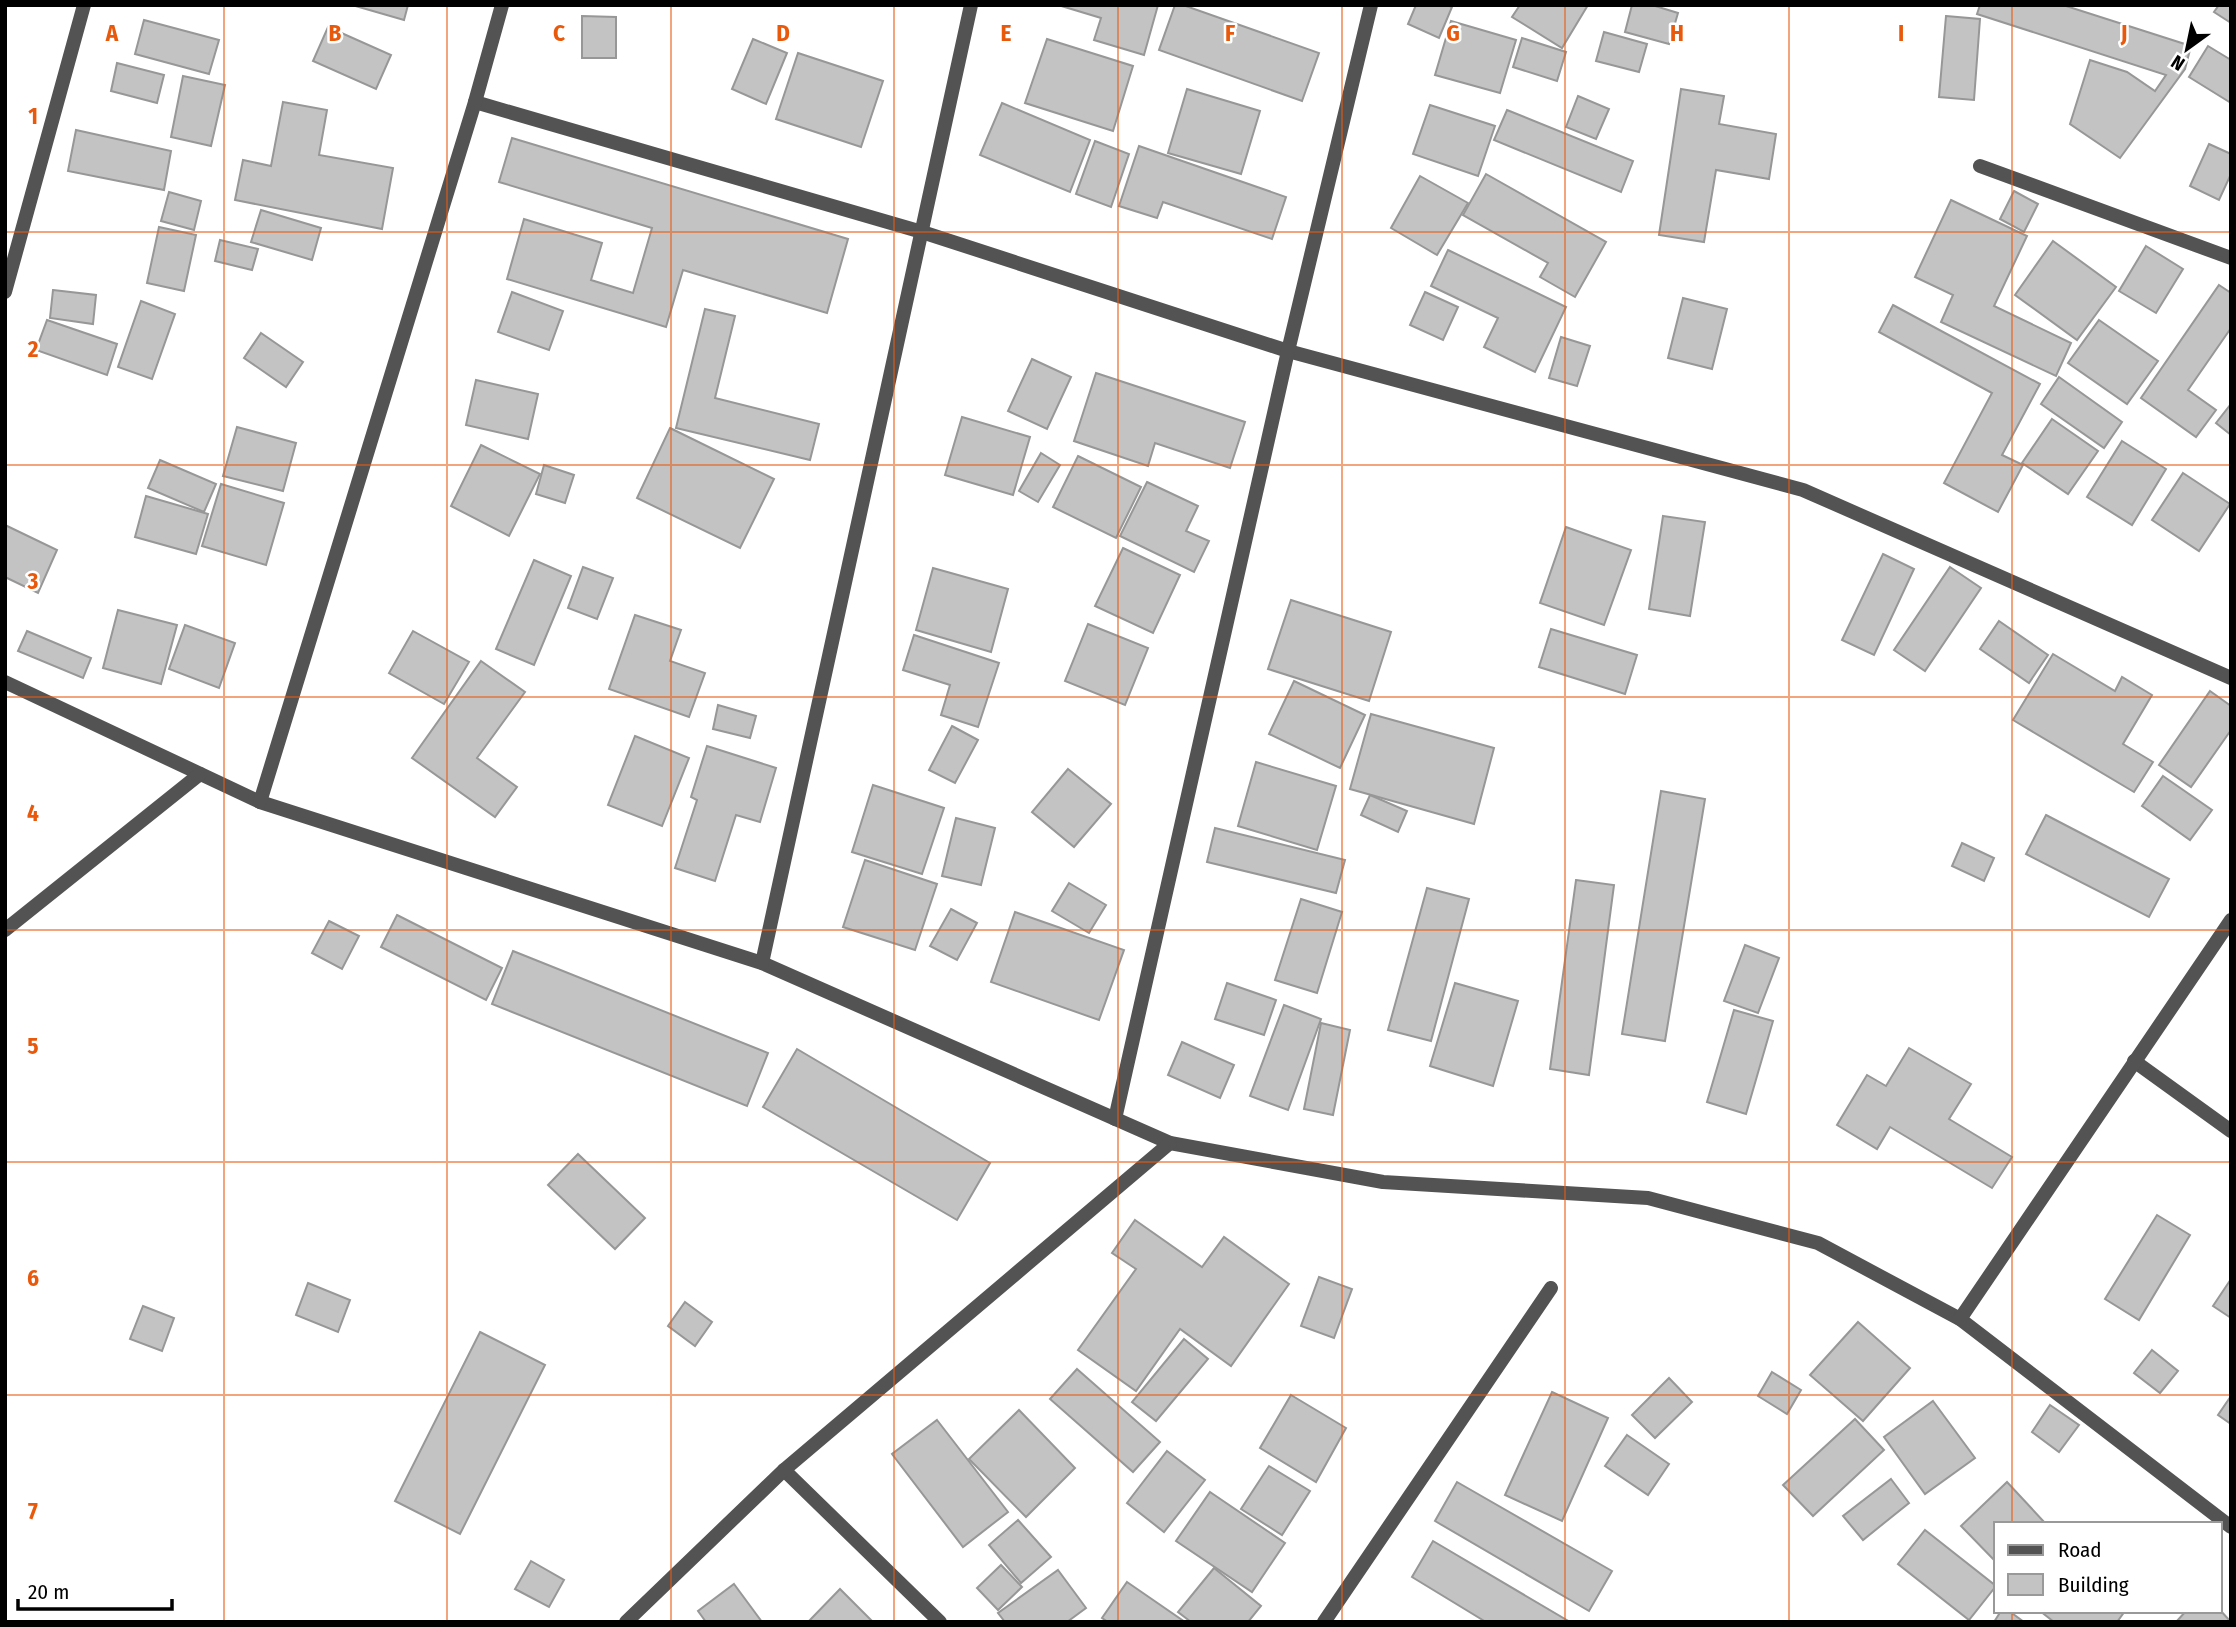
<svg xmlns="http://www.w3.org/2000/svg" width="2236" height="1627" viewBox="0 0 2236 1627" font-family="'Fira Sans Condensed',sans-serif">
<style>
.building{fill:#c3c3c3;stroke:#979797;stroke-width:2}
.lines{fill:none;stroke-linecap:round;stroke-linejoin:round}
.street{stroke:#535353;stroke-width:14}
.grid{fill:none;stroke:#e8590c;stroke-width:2;stroke-opacity:0.55}
.grid-label{font-size:23px;text-anchor:middle;font-weight:bold;fill:#e8590c;stroke:#fff;stroke-width:5;stroke-linejoin:round;paint-order:stroke}
</style>
<rect width="100%" height="100%" fill="#fff"/>
<!-- building -->
<g class="building">
<path d="M352 5H408L404 20Z"/>
<path d="M1058 5H1158L1144 55 1094 40 1101 18Z"/>
<path d="M1175 5H1183L1319 53 1302 101 1159 50Z"/>
<path d="M1416 5H1447L1452 7 1439 38 1408 24Z"/>
<path d="M1520 5H1588L1562 48 1512 17Z"/>
<path d="M1632 5H1652L1678 13 1669 44 1625 32Z"/>
<path d="M1980 5H2063L2191 46 2185 69 2120 158 2070 124 2090 60 2127 72 2155 91 2166 75 1977 14Z"/>
<path d="M2219 5H2231V23L2214 12Z"/>
<path d="M582 16 616 17V58H582Z"/>
<path d="M1946 16 1980 19 1974 100 1939 97Z"/>
<path d="M144 20 219 40 209 74 135 54Z"/>
<path d="M1451 21 1516 40 1500 93 1435 75Z"/>
<path d="M328 27 391 55 376 89 313 61Z"/>
<path d="M1604 32 1647 44 1639 72 1596 61Z"/>
<path d="M1522 38 1566 52 1557 81 1513 67Z"/>
<path d="M753 39 787 53 766 104 732 89Z"/>
<path d="M1047 39 1133 66 1113 131 1025 103Z"/>
<path d="M2208 46 2231 60V103L2189 77Z"/>
<path d="M798 53 883 81 861 147 776 119Z"/>
<path d="M117 63 164 75 157 103 111 91Z"/>
<path d="M183 76 225 85 211 146 171 137Z"/>
<path d="M1187 89 1260 111 1241 174 1168 153Z"/>
<path d="M1681 89 1724 96 1719 124 1776 134 1769 179 1716 170 1704 242 1659 235Z"/>
<path d="M1578 96 1609 109 1596 139 1566 127Z"/>
<path d="M283 102 327 110 319 155 393 168 382 229 235 200 243 160 271 166Z"/>
<path d="M1002 103 1090 140 1070 192 980 155Z"/>
<path d="M1430 105 1495 126 1478 176 1413 154Z"/>
<path d="M1507 110 1633 161 1621 192 1494 140Z"/>
<path d="M76 130 171 151 164 190 68 171Z"/>
<path d="M512 138 848 239 827 313 683 270 666 327 507 279 524 219 602 243 591 280 633 293 652 228 499 182Z"/>
<path d="M1095 141 1129 154 1111 207 1076 194Z"/>
<path d="M2209 144 2231 154V174L2219 200 2190 186Z"/>
<path d="M1139 146 1286 197 1272 239 1163 202 1157 218 1119 206Z"/>
<path d="M1486 174 1606 242 1575 297 1540 277 1548 263 1463 215Z"/>
<path d="M1420 176 1468 203 1437 255 1391 228Z"/>
<path d="M2014 191 2038 204 2024 232 2000 219Z"/>
<path d="M169 192 201 201 194 230 161 221Z"/>
<path d="M1951 200 2027 236 1994 306 2071 343 2056 376 1941 322 1953 295 1915 277Z"/>
<path d="M261 210 321 228 312 260 251 242Z"/>
<path d="M159 227 196 235 184 291 147 283Z"/>
<path d="M220 240 258 249 252 270 215 261Z"/>
<path d="M2053 241 2116 287 2077 340 2015 295Z"/>
<path d="M2146 246 2183 269 2156 313 2119 291Z"/>
<path d="M1448 250 1566 307 1535 372 1484 347 1498 318 1431 286Z"/>
<path d="M2219 285 2231 293V328L2188 390 2216 410 2196 437 2141 398Z"/>
<path d="M53 290 96 295 93 324 50 318Z"/>
<path d="M512 292 563 311 549 350 498 332Z"/>
<path d="M1425 292 1458 307 1443 340 1410 325Z"/>
<path d="M1683 298 1727 309 1712 369 1668 358Z"/>
<path d="M141 301 175 314 152 379 118 367Z"/>
<path d="M1893 305 2040 384 2002 455 2023 465 1998 512 1944 483 1992 393 1879 332Z"/>
<path d="M705 309 735 316 715 398 819 424 810 460 676 428Z"/>
<path d="M47 320 117 344 107 375 36 350Z"/>
<path d="M2099 320 2158 361 2127 404 2068 363Z"/>
<path d="M261 333 303 362 286 387 244 358Z"/>
<path d="M1561 337 1590 346 1577 386 1549 378Z"/>
<path d="M1032 359 1071 377 1047 429 1008 411Z"/>
<path d="M1096 373 1245 422 1230 468 1155 443 1148 466 1074 441Z"/>
<path d="M2059 377 2122 422 2104 448 2041 404Z"/>
<path d="M476 380 538 394 528 439 466 425Z"/>
<path d="M2231 404V435L2216 423Z"/>
<path d="M962 417 1030 437 1013 495 945 475Z"/>
<path d="M2052 419 2098 451 2068 494 2022 463Z"/>
<path d="M237 427 296 443 283 491 223 476Z"/>
<path d="M670 428 774 479 740 548 637 498Z"/>
<path d="M2122 441 2166 469 2132 525 2087 497Z"/>
<path d="M481 445 540 474 509 536 451 506Z"/>
<path d="M1041 453 1060 465 1038 502 1019 491Z"/>
<path d="M1078 456 1141 487 1116 538 1053 507Z"/>
<path d="M160 460 216 484 204 512 148 488Z"/>
<path d="M544 465 574 475 565 503 536 494Z"/>
<path d="M2183 473 2230 504 2199 551 2152 520Z"/>
<path d="M1147 482 1198 506 1186 531 1209 541 1194 572 1120 536Z"/>
<path d="M221 484 284 503 266 565 202 546Z"/>
<path d="M146 496 208 514 196 554 135 537Z"/>
<path d="M1663 516 1705 522 1690 616 1649 609Z"/>
<path d="M5 525 57 550 38 593 5 577Z"/>
<path d="M1566 527 1631 550 1604 625 1540 603Z"/>
<path d="M1123 548 1180 575 1153 633 1095 606Z"/>
<path d="M1883 554 1914 569 1874 655 1842 640Z"/>
<path d="M534 560 571 576 534 665 496 649Z"/>
<path d="M583 567 613 578 597 619 568 608Z"/>
<path d="M1950 567 1981 588 1925 671 1894 650Z"/>
<path d="M933 568 1008 589 991 652 916 630Z"/>
<path d="M1291 600 1391 632 1369 701 1268 669Z"/>
<path d="M118 610 177 625 161 684 103 668Z"/>
<path d="M635 615 681 630 670 661 705 673 689 717 609 689Z"/>
<path d="M1999 621 2048 655 2029 683 1980 649Z"/>
<path d="M1088 624 1148 648 1125 705 1065 681Z"/>
<path d="M185 625 235 643 219 688 169 669Z"/>
<path d="M1551 629 1637 655 1625 694 1539 667Z"/>
<path d="M27 631 91 658 83 678 18 651Z"/>
<path d="M413 631 469 662 444 704 389 673Z"/>
<path d="M914 635 999 663 978 727 941 715 950 685 903 670Z"/>
<path d="M2053 654 2115 691 2122 677 2152 695 2123 744 2153 762 2134 792 2013 720Z"/>
<path d="M481 661 525 692 477 758 517 787 495 817 412 758Z"/>
<path d="M1294 681 1365 715 1340 768 1269 734Z"/>
<path d="M2210 691 2231 706V730L2191 787 2159 765Z"/>
<path d="M718 705 756 716 750 738 713 729Z"/>
<path d="M1371 714 1494 748 1474 824 1350 789Z"/>
<path d="M952 726 978 740 955 783 929 770Z"/>
<path d="M635 736 689 758 662 826 608 805Z"/>
<path d="M707 746 776 768 760 822 736 815 715 881 675 868 697 800 691 797Z"/>
<path d="M1256 762 1336 786 1317 850 1238 826Z"/>
<path d="M1068 769 1111 804 1074 847 1032 812Z"/>
<path d="M2163 776 2212 810 2190 840 2142 806Z"/>
<path d="M873 785 944 808 922 874 852 852Z"/>
<path d="M1661 791 1705 799 1665 1041 1622 1034Z"/>
<path d="M1370 795 1407 811 1398 832 1361 815Z"/>
<path d="M2046 815 2169 879 2149 917 2026 854Z"/>
<path d="M956 818 995 828 981 885 942 876Z"/>
<path d="M1215 828 1345 860 1336 893 1207 862Z"/>
<path d="M1962 843 1994 858 1984 881 1952 866Z"/>
<path d="M865 860 937 884 915 950 843 927Z"/>
<path d="M1576 880 1614 885 1589 1075 1550 1069Z"/>
<path d="M1069 883 1106 905 1089 933 1052 911Z"/>
<path d="M1427 888 1469 899 1431 1041 1388 1030Z"/>
<path d="M1301 899 1342 912 1317 993 1275 980Z"/>
<path d="M951 909 977 923 957 960 930 946Z"/>
<path d="M1015 912 1124 950 1099 1020 991 982Z"/>
<path d="M397 915 502 968 486 1000 381 947Z"/>
<path d="M329 921 359 936 342 969 312 953Z"/>
<path d="M1745 945 1779 958 1758 1013 1724 1001Z"/>
<path d="M513 951 768 1053 747 1106 492 1004Z"/>
<path d="M1227 983 1276 1000 1264 1035 1215 1019Z"/>
<path d="M1455 983 1518 1001 1493 1086 1430 1066Z"/>
<path d="M1284 1005 1321 1019 1288 1110 1250 1096Z"/>
<path d="M1734 1010 1773 1021 1746 1114 1707 1102Z"/>
<path d="M1321 1023 1350 1030 1333 1115 1304 1109Z"/>
<path d="M1182 1042 1234 1065 1220 1098 1168 1075Z"/>
<path d="M1909 1048 1971 1084 1949 1119 2012 1157 1992 1188 1890 1127 1877 1149 1837 1125 1867 1075 1886 1086Z"/>
<path d="M797 1049 990 1163 957 1220 763 1107Z"/>
<path d="M578 1154 645 1218 615 1249 548 1185Z"/>
<path d="M2157 1215 2190 1235 2139 1320 2105 1299Z"/>
<path d="M1135 1220 1202 1267 1224 1237 1289 1284 1231 1366 1180 1329 1136 1391 1078 1350 1136 1269 1112 1253Z"/>
<path d="M1319 1277 1352 1289 1334 1338 1301 1326Z"/>
<path d="M2231 1279V1318L2213 1306Z"/>
<path d="M308 1283 350 1300 338 1332 296 1315Z"/>
<path d="M685 1302 712 1322 695 1346 668 1326Z"/>
<path d="M143 1306 174 1318 162 1351 130 1339Z"/>
<path d="M1858 1322 1910 1368 1863 1421 1810 1375Z"/>
<path d="M480 1332 545 1365 460 1534 395 1501Z"/>
<path d="M1184 1339 1208 1359 1156 1421 1132 1402Z"/>
<path d="M2152 1350 2178 1371 2160 1393 2134 1373Z"/>
<path d="M1077 1369 1160 1442 1133 1472 1050 1399Z"/>
<path d="M1772 1372 1801 1390 1787 1414 1758 1396Z"/>
<path d="M1669 1378 1692 1402 1655 1438 1632 1415Z"/>
<path d="M1552 1392 1608 1418 1562 1521 1505 1495Z"/>
<path d="M1291 1395 1346 1428 1316 1482 1260 1448Z"/>
<path d="M2231 1396V1424L2218 1415Z"/>
<path d="M1933 1401 1975 1458 1925 1494 1884 1437Z"/>
<path d="M2050 1405 2079 1425 2059 1452 2032 1432Z"/>
<path d="M1019 1410 1075 1468 1026 1517 969 1459Z"/>
<path d="M1855 1419 1884 1450 1813 1516 1783 1485Z"/>
<path d="M937 1420 1008 1512 963 1547 892 1454Z"/>
<path d="M1627 1435 1669 1464 1648 1495 1605 1466Z"/>
<path d="M1167 1451 1205 1480 1164 1532 1127 1503Z"/>
<path d="M1269 1466 1310 1491 1282 1535 1241 1509Z"/>
<path d="M1891 1479 1909 1503 1863 1540 1843 1516Z"/>
<path d="M1457 1482 1612 1571 1589 1611 1435 1521Z"/>
<path d="M2007 1482 2046 1524H1996V1562L1961 1526Z"/>
<path d="M1210 1492 1285 1543 1252 1592 1176 1541Z"/>
<path d="M1018 1520 1051 1557 1021 1583 989 1545Z"/>
<path d="M1925 1530 1996 1586 1969 1620 1898 1564Z"/>
<path d="M1433 1541 1570 1622H1486L1412 1577Z"/>
<path d="M531 1561 564 1580 549 1607 515 1589Z"/>
<path d="M1001 1565 1022 1587 998 1610 977 1588Z"/>
<path d="M1214 1568 1261 1606 1248 1622H1191L1178 1612Z"/>
<path d="M1058 1570 1086 1608 1067 1622H1005L998 1613Z"/>
<path d="M1127 1582 1185 1622H1108L1102 1618Z"/>
<path d="M734 1584 762 1622H706L698 1611Z"/>
<path d="M840 1589 873 1622H808Z"/>
<path d="M2220 1610 2231 1622H2176L2186 1611Z"/>
<path d="M2001 1611H2009L2024 1622H1994Z"/>
<path d="M2040 1611H2125L2117 1622H2054Z"/>
</g>
<g class="lines">
<!-- street -->
<g class="street">
<path d="M475 102 922 232 1288 351 1803 490 2231 678"/>
<path d="M1980 166 2231 258"/>
<path d="M5 292 84 5"/>
<path d="M5 682 260 802 762 963 1170 1143 1383 1182 1648 1198 1818 1243 1960 1319 2231 1527"/>
<path d="M260 802 475 102 502 5"/>
<path d="M5 930 200 774"/>
<path d="M762 963 971 5"/>
<path d="M2134 1061 2231 1131"/>
<path d="M1115 1119 1288 351 1371 5"/>
<path d="M1960 1319 2231 920"/>
<path d="M784 1470 940 1622"/>
<path d="M626 1622 784 1470 1170 1143"/>
<path d="M1324 1622 1551 1288"/>
</g>
</g>
<!-- grid -->
<path class="grid" d="M224 5V1622M447 5V1622M671 5V1622M894 5V1622M1118 5V1622M1342 5V1622M1565 5V1622M1789 5V1622M2012 5V1524M5 232H2231M5 465H2231M5 697H2231M5 930H2231M5 1162H2231M5 1395H2231M2012 1611V1622"/>
<g class="grid-label">
<text x="112" y="41">A</text>
<text x="335" y="41">B</text>
<text x="559" y="41">C</text>
<text x="783" y="41">D</text>
<text x="1006" y="41">E</text>
<text x="1230" y="41">F</text>
<text x="1453" y="41">G</text>
<text x="1677" y="41">H</text>
<text x="1901" y="41">I</text>
<text x="2124" y="41">J</text>
<text x="33" y="124">1</text>
<text x="33" y="357">2</text>
<text x="33" y="589">3</text>
<text x="33" y="821">4</text>
<text x="33" y="1054">5</text>
<text x="33" y="1286">6</text>
<text x="33" y="1519">7</text>
</g>
<!-- border -->
<rect width="2236" height="1627" fill="none" stroke="#000000" stroke-width="14"/>
<!-- legend -->
<rect x="1994" y="1522" width="228" height="91" fill="#ffffff" stroke="#999999" stroke-width="2"/>
<rect x="2008" y="1545" width="35" height="10" fill="#535353" stroke="#999999" stroke-width="2"/>
<text x="2058" y="1557" font-size="21" fill="#000000">Road</text>
<rect x="2008" y="1574" width="35" height="21" fill="#c3c3c3" stroke="#999999" stroke-width="2"/>
<text x="2058" y="1592" font-size="21" fill="#000000">Building</text>
<!-- north arrow -->
<g transform="translate(2187 49) rotate(213)" stroke="#ffffff" stroke-width="5" paint-order="stroke">
<path d="M0-5L12 26L0 18L-12 26Z" fill="#000000"/>
<text y="-10" font-size="19" font-weight="bold" text-anchor="middle" fill="#000000">N</text>
</g>
<!-- scale -->
<path d="M18 1599v10h154v-10" fill="none" stroke="#000000" stroke-width="3.5"/>
<text x="28" y="1599" font-size="21" fill="#000000" stroke="#ffffff" stroke-width="5" paint-order="stroke">20 m</text>
</svg>
